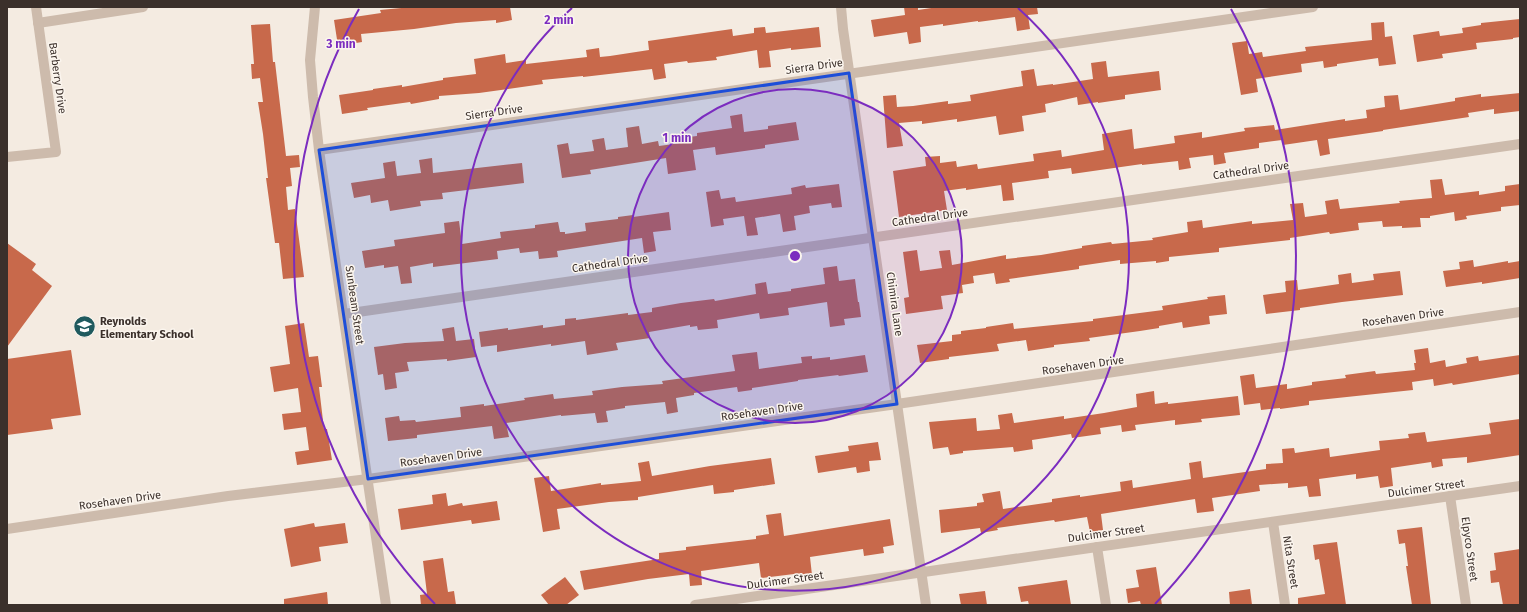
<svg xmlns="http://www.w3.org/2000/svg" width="1527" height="612" viewBox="0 0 1527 612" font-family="'Fira Sans',sans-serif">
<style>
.building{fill:#c8694b}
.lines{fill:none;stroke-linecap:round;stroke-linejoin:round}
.minor{stroke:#cdbbac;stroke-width:10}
.marked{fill:#1d4ed8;fill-opacity:0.2;stroke:#1d4ed8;stroke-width:3;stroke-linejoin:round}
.ring{fill:none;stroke:#7b2cbf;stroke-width:2}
.labels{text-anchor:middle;stroke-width:3;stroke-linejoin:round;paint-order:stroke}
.street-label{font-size:11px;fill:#3b302b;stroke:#fbf5ee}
.poi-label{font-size:11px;font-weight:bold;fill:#3b302b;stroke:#fbf5ee;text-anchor:start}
.centre{fill:#7b2cbf;stroke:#fbf5ee;stroke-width:2}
.ring-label{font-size:12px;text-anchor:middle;font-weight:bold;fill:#7b2cbf;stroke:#fbf5ee;stroke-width:3;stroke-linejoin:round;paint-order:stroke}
</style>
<rect width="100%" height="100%" fill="#f4ebe1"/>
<!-- building -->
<g class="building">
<path d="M412 7H510L512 20 496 23V20L456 23 414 29 361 34 362 42 338 46 334 20 381 13 380 10Z"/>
<path d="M904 7H918V10L938 7H1037L1038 14 1028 15 1030 29 1017 31 1015 17 978 22V21L943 26V24L920 27 921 42 909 44 907 32 874 37 871 20 905 15Z"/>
<path d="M1520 19V37L1513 38V39L1476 43 1477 49 1442 54 1443 58 1417 62 1413 35 1439 31 1440 36 1463 33 1462 28 1481 25V23Z"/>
<path d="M1384 22 1385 37 1392 36 1396 64 1379 66 1378 58 1337 64V66L1324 68 1323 61 1301 64 1302 72 1256 79 1258 92 1241 95 1232 43 1247 41 1249 54 1262 52 1263 57 1306 51 1305 47 1372 40 1371 23Z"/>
<path d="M270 24 273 62H275L286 156 299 155 300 167 290 168 292 186 286 187 288 210 295 209 304 277 283 279 279 243H275L266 178H268L263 134 258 102H263L260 78 252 79 251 64H254L251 25Z"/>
<path d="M765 27 766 33 819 27 821 47 791 50V48L769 51 771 67 759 68 757 50 716 57 717 60 688 63 687 61 664 64 666 78 654 80 652 69 583 77V76L542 80 543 84 479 93 439 96V99L411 104 410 102 367 108 368 110 342 114 339 95 373 90V89L402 85V87L443 80V78L476 74 474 59 505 54 506 63 526 60V64L587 57 586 50 599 48 600 57 610 56 649 50 648 41 732 29 733 36 754 33V28Z"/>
<path d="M1106 61 1108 77 1159 71 1161 90 1125 95V99L1098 103V102L1078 105 1077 97 1045 104 1046 112 1022 116 1024 131 999 135 996 116 957 122V119L922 124V121L899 123 903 146 887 148 883 96 896 95 897 107 913 106 948 101V104L971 101 970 95 1023 86 1021 71 1034 69 1037 86 1053 84V85L1093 79 1091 63Z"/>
<path d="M1520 93V111L1494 114V109L1468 113 1469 117 1383 130V131L1328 139 1330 154 1320 156 1317 140 1283 145 1282 140 1259 143V148L1224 153 1226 163 1214 165 1213 155 1189 158 1191 168 1179 170 1178 161 1142 165V164L1072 174 1071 168 1048 171 1049 178 1012 183 1014 200 1003 201 1001 185 966 190V188L944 191 947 210 899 217 893 171 926 166 925 157 940 156V163L956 161 957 167 977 164 978 169 1034 161 1033 154 1061 150 1062 157 1104 150 1102 134 1132 129 1134 149 1175 143 1174 136 1202 132V138L1245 131 1244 128 1274 125 1275 130 1345 119V121L1367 118 1366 110 1385 107 1384 96 1398 95 1400 110 1455 101V98L1481 94V97Z"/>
<path d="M742 114 744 132 768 129V126L796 122 799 140 765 145V148L716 155 715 147 693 150 696 170 668 174 666 158 590 170 591 174 562 178 557 145 568 143 570 154 594 151 592 140 604 138 606 150 628 147 626 128 639 126 642 144 658 141 659 146 681 143 680 138 697 136V133L732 128 730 116Z"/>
<path d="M432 158 433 173 522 163 524 183 442 193 443 199 420 201 421 206 390 211 388 200 371 203 370 195 354 198 351 183 385 178 383 163 395 161 397 176 421 173 419 160Z"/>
<path d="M1442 179 1445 195 1479 191V195L1505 191V186L1520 184V205L1501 207V211L1466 216 1467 219 1455 221 1454 212 1430 216V218H1420L1421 227 1402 228V226L1383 227 1382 221 1358 223 1359 230 1330 234 1329 232 1290 238V240L1219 248V252L1169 257V261L1156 263V261L1120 264V260L1079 266V269L1009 279 1010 282 996 284 994 273 973 276 974 283 962 285 963 293 941 296 943 309 906 314 904 298 909 297 903 252 917 250 920 271 942 268 939 251 950 250 952 265 1006 255V259L1041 255 1082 248V246L1111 242 1112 244 1153 240 1152 238 1188 232 1187 222 1202 220 1203 228 1252 221V224L1293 220 1290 204 1303 203 1305 217 1327 214 1325 201 1338 199 1340 209 1400 203 1399 201 1432 198 1430 180Z"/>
<path d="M839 184 842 207 832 208 831 203 809 206 810 213 794 216 796 230 783 232 780 214 755 218 758 235 747 236 744 216 723 219 724 225 711 227 706 192 719 190 721 199 735 197 736 202 792 194 791 188 805 185 806 188Z"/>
<path d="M669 212 671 230 653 232 656 251 644 253 642 238 557 251 558 257 539 259 538 251 520 253 519 248 497 251 498 259 433 267V263L410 267 412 283 401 284 398 266 384 268V265L365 268 362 251 395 246 394 240 445 233 444 223 459 221 462 244 501 238 500 232 535 228V225L558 222 560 232H565V234L586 231 585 223 618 219V217L633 215V217Z"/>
<path d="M7 243 36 264 32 270 52 286 7 347Z"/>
<path d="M1473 260 1474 267 1508 261V263L1520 261V278L1482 284V282L1446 287 1443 271 1460 269 1459 262Z"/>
<path d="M837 266 839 281 855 279 858 302H859L861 317 844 319 845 325 830 327 827 302 788 308 789 315 760 319 759 313 717 320 718 328 698 330 697 326 690 327V325L649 332 650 338 616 343 618 350 587 355 585 341 551 346V344L497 352V345L481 347 479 332 508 328V330L543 325V328L565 325V319L576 318V320L628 313V315L652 312V308L681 303 714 299 715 301 756 294 755 284 766 282 768 294 791 291V289L825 284 823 268Z"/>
<path d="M1400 271 1403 295 1342 302 1300 308V310L1266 314 1263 295 1286 292 1285 281 1297 280 1298 290 1339 284 1338 275 1351 273 1352 283 1374 280 1373 274Z"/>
<path d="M1225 295 1227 314 1209 316 1210 324 1183 328 1182 322 1159 326V328L1140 331 1089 338 1090 341 1054 345V347L1028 351 1026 340 997 344 999 351 949 357V359L920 363 917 345 952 341V335L961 334V331L986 328V327L1013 323 1014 329 1093 321V319L1163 310 1162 306 1208 299 1207 297Z"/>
<path d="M304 323 309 357 318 356 322 387H319L324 429H327L332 460 297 465 295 452 309 450 306 427 284 430 282 414 301 412 298 388 274 392 270 367 290 364 285 326Z"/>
<path d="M454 327 456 341 474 339 476 357 447 361V359L407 362 409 371 395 373 397 388 385 390 383 374 378 375 374 347 405 343 444 341 442 329Z"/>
<path d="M1428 348 1430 363 1445 360 1446 367 1467 363 1466 358 1478 356 1479 361 1520 355V374L1453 385 1452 383 1434 386 1433 379 1412 382 1413 390 1309 401V405L1280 409V408L1261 410 1260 403 1244 405 1240 376 1254 374 1256 388 1287 384V389L1312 385V382L1346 378 1345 375 1375 371 1376 374 1415 370 1414 363H1416L1414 350Z"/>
<path d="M71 350 81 415 51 419 53 429 7 435V359Z"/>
<path d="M757 352 759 369 802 363 801 357 812 356V359L830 357V360L865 355 868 372 839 376 838 375 798 380V381L752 388V390L738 392 737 387 694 393V395L676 398 678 412 667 414 665 402 625 406V408L606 411 608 422 597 423 595 413 561 416V415L506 423 509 437 494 439 492 426 417 435V438L388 441 385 418 399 416 400 421 415 420 416 422 461 417 460 407 484 404V406L525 400 524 398 553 394 554 399 593 395 592 391 622 387 663 384 662 381 735 371 732 355Z"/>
<path d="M1154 391 1155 404 1168 402V404L1238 396 1240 415 1201 419 1202 422 1175 425V420L1135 425 1136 430 1122 432 1121 425 1100 428 1101 434 1072 438 1071 434 1032 440 1033 449 1014 452 1013 447 963 451V453L950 455 948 447 933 449 929 422 976 418 977 431 1000 429 998 415 1012 413 1014 423 1064 416V419L1104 413 1137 407 1136 394Z"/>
<path d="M1520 419V455L1467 463V457L1442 459 1443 466 1432 468 1431 462 1391 468 1393 486 1380 488 1378 476 1356 479V474L1341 476 1319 479 1321 496 1309 497 1307 486 1288 488V483L1259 485 1260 491 1212 498 1214 511 1197 513 1195 499 1101 514 1103 530 1090 532 1087 517 1055 522 1054 520 997 528 998 530 981 533 980 528 941 533 939 510 977 506V503L984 502 982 494 1000 491 1003 509 1052 502V499L1080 495V497L1121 491 1120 482 1132 480 1133 488 1191 479 1189 463 1201 461 1203 478 1266 469V464L1283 463 1282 449 1294 448 1295 453 1329 448 1330 457 1380 450 1379 441 1409 438 1408 434 1425 432 1427 442 1491 434 1489 423Z"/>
<path d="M878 442 881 460 869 461 870 471 857 473 856 467 818 473 815 456 849 451 848 446Z"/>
<path d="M771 458 775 484 734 490V492L714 494 713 485 638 497V500L609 502 557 509 560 529 543 532 534 478 549 476 551 491 601 483V485L641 481 638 463 649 461 652 476 710 466Z"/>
<path d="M446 493 448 506 462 503 463 506 497 501 500 520 472 524 471 520 401 530 398 509 433 504 432 495Z"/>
<path d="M781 513 784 536 890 519 894 545 883 547 884 553 864 556 863 549 810 557 812 575 794 578V574L761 578 759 563 701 571 702 585 690 586 689 574 648 579 584 590 580 571 659 559V553L686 550V547L756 539V536L769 534 766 515Z"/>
<path d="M314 523 315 527 345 523 348 543 319 547 321 561 291 567 284 529Z"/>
<path d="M1422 527 1431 605H1412L1406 566H1408L1405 543 1399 544 1397 530Z"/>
<path d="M1337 542 1346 605H1298V598L1325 594 1319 559 1315 560 1313 545Z"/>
<path d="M1520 549V605H1503L1499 582 1491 583 1490 571 1496 570 1494 553Z"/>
<path d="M443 558 448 592 454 591 456 605H421L420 595 427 594 423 561Z"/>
<path d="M1156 567 1162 605H1141L1140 601 1128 603 1126 589 1139 587 1136 570Z"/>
<path d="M565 577 579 595 566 605H549L541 595Z"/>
<path d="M1067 580 1071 605H1029L1028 601 1021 602 1018 587Z"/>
<path d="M1250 589 1252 605H1230L1229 592Z"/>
<path d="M985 591 987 605H961L959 594Z"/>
<path d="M327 592 328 605H284V599Z"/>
</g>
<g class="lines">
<!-- minor -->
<g class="minor">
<path d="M315 7 310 60 313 97 319 150 386 605"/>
<path d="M841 7 843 29 926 605"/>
<path d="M38 23 143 7"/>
<path d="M319 150 1313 7"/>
<path d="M7 157 56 152 36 7"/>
<path d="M344 314 1520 144"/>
<path d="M1450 496 1466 605"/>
<path d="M1273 522 1285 605"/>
<path d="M7 529 228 496 368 479 897 404 1520 312"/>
<path d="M1097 547 1106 605"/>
<path d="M695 605 1520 486"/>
</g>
</g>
<!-- marked area -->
<path class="marked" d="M849 73 897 404 368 479 319 150Z"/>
<!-- distance rings -->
<circle cx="795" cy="256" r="167" fill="#7b2cbf" fill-opacity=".12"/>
<g class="ring">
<circle cx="795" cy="256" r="167"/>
<path d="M1018 8A334 334 0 1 1 572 8"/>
<path d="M435 604A501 501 0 0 1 359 9M1231 9A501 501 0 0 1 1155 604"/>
</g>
<!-- icons -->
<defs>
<symbol id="school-disc" viewBox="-11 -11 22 22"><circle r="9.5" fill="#1f5a5e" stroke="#fbf5ee"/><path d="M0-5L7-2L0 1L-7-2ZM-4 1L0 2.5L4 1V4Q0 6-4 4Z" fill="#fff"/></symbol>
</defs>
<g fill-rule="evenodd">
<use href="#school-disc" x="72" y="314" width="25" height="25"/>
</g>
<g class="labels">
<!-- street labels -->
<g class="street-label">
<text transform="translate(814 66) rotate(-8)" y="4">Sierra Drive</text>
<text transform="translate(58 78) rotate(82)" y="4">Barberry Drive</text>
<text transform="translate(494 112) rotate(-8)" y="4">Sierra Drive</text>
<text transform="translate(1251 170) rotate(-8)" y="4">Cathedral Drive</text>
<text transform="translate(930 217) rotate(-8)" y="4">Cathedral Drive</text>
<text transform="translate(610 263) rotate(-8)" y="4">Cathedral Drive</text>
<text transform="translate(895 304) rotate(82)" y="4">Chimira Lane</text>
<text transform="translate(355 305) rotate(82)" y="4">Sunbeam Street</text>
<text transform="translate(1403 317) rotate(-8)" y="4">Rosehaven Drive</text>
<text transform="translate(1083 365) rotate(-8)" y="4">Rosehaven Drive</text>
<text transform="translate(762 411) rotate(-8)" y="4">Rosehaven Drive</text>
<text transform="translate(441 457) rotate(-8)" y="4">Rosehaven Drive</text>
<text transform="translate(1426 488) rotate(-8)" y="4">Dulcimer Street</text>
<text transform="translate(120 500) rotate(-8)" y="4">Rosehaven Drive</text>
<text transform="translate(1106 533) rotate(-8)" y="4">Dulcimer Street</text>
<text transform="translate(1470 549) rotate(82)" y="4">Elpyco Street</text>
<text transform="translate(1291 562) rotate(81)" y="4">Nita Street</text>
<text transform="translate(785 580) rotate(-8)" y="4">Dulcimer Street</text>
</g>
<!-- poi labels -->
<g class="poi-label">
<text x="100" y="325">Reynolds<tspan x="100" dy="13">Elementary School</tspan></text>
</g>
</g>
<circle cx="795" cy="256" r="6" class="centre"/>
<g class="ring-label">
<text x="559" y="24">2 min</text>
<text x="341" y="48">3 min</text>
<text x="677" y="142">1 min</text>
</g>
<!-- border -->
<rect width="1527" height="612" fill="none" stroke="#3b302b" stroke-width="16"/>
</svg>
